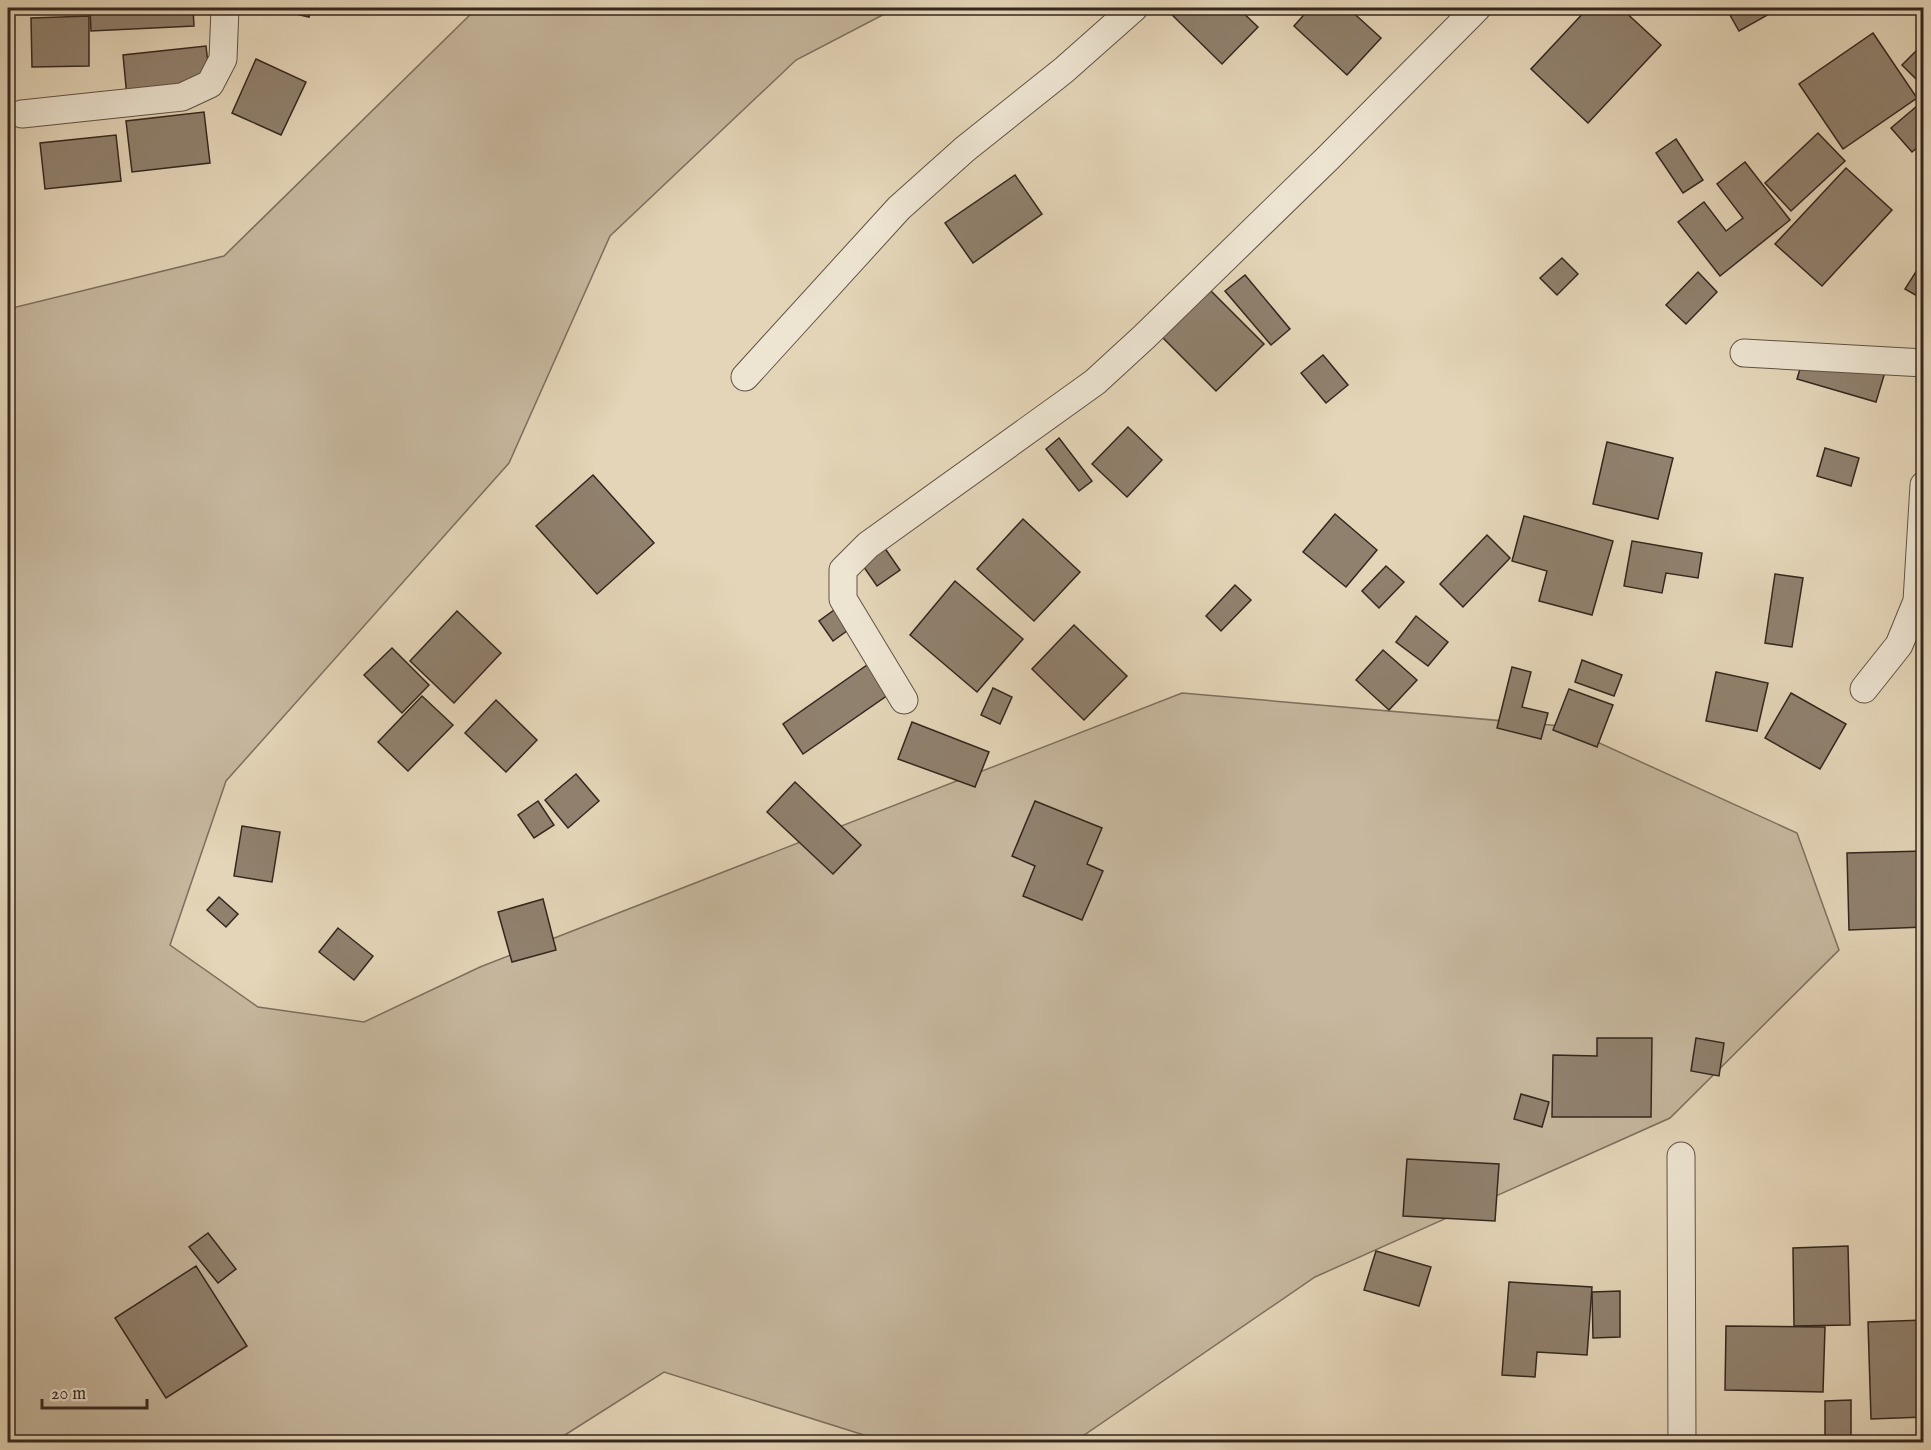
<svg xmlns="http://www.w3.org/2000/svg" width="1931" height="1450" viewBox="0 0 1931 1450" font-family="'IM FELL English',serif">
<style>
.green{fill:#c6b79e;stroke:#7d6f5e;stroke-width:1.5}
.building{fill:#90816e;stroke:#34271e;stroke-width:1.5}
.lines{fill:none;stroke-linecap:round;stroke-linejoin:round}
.street-casing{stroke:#605244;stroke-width:29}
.street{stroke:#ede4d1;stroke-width:27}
</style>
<rect width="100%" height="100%" fill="#e4d5b8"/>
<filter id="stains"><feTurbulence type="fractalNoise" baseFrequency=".00333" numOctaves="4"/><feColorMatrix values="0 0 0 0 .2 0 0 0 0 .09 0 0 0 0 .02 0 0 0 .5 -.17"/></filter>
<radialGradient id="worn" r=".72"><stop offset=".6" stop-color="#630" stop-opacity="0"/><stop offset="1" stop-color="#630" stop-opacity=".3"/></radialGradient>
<!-- green -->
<path class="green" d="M477 8H896L796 60 610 236 509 463 226 781 170 945 258 1007 364 1022 480 967 1182 693 1562 726 1797 833 1839 950 1670 1118 1315 1277 1074 1442H886L664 1372 557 1440V1442H8V309L224 256Z"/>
<!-- building -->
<g class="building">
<path d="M90 8H193L194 26 91 31Z"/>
<path d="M270 8H312L309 17Z"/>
<path d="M1165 8H1238L1258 27 1222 64Z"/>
<path d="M1310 8H1348L1381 38 1347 75 1294 26Z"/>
<path d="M1588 8H1621L1661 45 1588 123 1531 69Z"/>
<path d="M1726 8H1780L1739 31Z"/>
<path d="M89 16V66L32 67 31 18Z"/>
<path d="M1873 33 1917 98 1843 149 1799 84Z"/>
<path d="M1924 43V87L1902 65Z"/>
<path d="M206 46 212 98 128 108 123 55Z"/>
<path d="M256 59 306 82 281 135 232 113Z"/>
<path d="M1924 100V142L1912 152 1891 128Z"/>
<path d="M204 112 210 163 132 172 126 121Z"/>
<path d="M1818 133 1845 161 1791 211 1765 183Z"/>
<path d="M116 135 121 181 45 189 40 143Z"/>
<path d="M1676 139 1703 180 1683 193 1656 153Z"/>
<path d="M1745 162 1790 220 1720 276 1678 222 1704 202 1726 231 1743 218 1717 184Z"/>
<path d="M1846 168 1892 210 1822 286 1775 244Z"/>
<path d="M1015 175 1042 214 973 263 945 223Z"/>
<path d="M1562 258 1578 274 1557 295 1540 278Z"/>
<path d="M1924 259V300L1905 289Z"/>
<path d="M1698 272 1717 292 1686 324 1666 305Z"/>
<path d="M1245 275 1290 329 1271 345 1225 291Z"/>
<path d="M1203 283 1264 344 1216 391 1156 331Z"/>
<path d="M1806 349 1885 372 1876 402 1797 379Z"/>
<path d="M1323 355 1348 385 1326 403 1301 373Z"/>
<path d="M1128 427 1162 460 1127 497 1092 464Z"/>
<path d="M1059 438 1092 481 1079 491 1046 449Z"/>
<path d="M1607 442 1673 458 1658 519 1593 504Z"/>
<path d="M1825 448 1859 458 1851 486 1817 476Z"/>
<path d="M593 475 654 543 597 594 536 526Z"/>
<path d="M1335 514 1377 550 1346 587 1303 552Z"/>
<path d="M1524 516 1613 541 1592 615 1539 601 1547 571 1512 561Z"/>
<path d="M1023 519 1080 572 1034 621 977 569Z"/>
<path d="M1487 535 1510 558 1463 607 1440 584Z"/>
<path d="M1632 541 1702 553 1698 578 1666 573 1662 593 1624 586Z"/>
<path d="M884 547 900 570 877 586 861 563Z"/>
<path d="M1386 566 1404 582 1379 608 1362 591Z"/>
<path d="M1775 574 1803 578 1792 647 1765 643Z"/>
<path d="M955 581 1023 639 977 692 910 635Z"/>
<path d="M1235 585 1251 600 1221 631 1206 616Z"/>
<path d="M841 605 855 625 833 641 819 621Z"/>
<path d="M457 611 501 653 454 703 410 661Z"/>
<path d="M1416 616 1448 642 1428 666 1396 642Z"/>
<path d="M1074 625 1127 676 1084 720 1032 669Z"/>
<path d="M392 648 429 685 402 713 364 675Z"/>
<path d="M1383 650 1417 680 1389 710 1356 680Z"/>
<path d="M877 658 898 688 803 754 783 724Z"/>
<path d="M1582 660 1622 675 1614 696 1575 682Z"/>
<path d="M1512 667 1531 672 1522 707 1548 713 1541 739 1497 728Z"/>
<path d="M1716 672 1768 683 1757 731 1706 721Z"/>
<path d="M993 688 1012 697 1000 724 981 715Z"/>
<path d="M1569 689 1613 705 1597 747 1553 730Z"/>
<path d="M1791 693 1846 724 1820 769 1765 738Z"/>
<path d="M422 696 453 725 408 771 378 742Z"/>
<path d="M496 700 537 740 506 772 465 733Z"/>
<path d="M912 722 989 752 975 787 898 759Z"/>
<path d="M576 774 599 801 568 828 545 800Z"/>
<path d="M795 782 861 845 833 874 767 812Z"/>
<path d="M538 801 554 825 534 838 518 815Z"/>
<path d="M1035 801 1102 828 1087 864 1103 871 1082 920 1023 896 1035 866 1012 856Z"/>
<path d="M242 826 280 832 272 882 234 876Z"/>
<path d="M1924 851V927L1849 930 1847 853Z"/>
<path d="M219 897 238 914 226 927 207 910Z"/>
<path d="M543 899 556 950 512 962 498 912Z"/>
<path d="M338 928 373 956 354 980 319 952Z"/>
<path d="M1597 1038H1652L1651 1117H1552L1553 1055 1597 1056Z"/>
<path d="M1696 1038 1724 1043 1719 1076 1691 1071Z"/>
<path d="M1521 1094 1549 1102 1542 1127 1514 1119Z"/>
<path d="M1407 1159 1499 1164 1495 1221 1403 1216Z"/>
<path d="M208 1233 236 1269 218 1283 189 1247Z"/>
<path d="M1848 1246 1850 1325 1794 1326 1793 1248Z"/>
<path d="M1376 1251 1431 1267 1419 1306 1364 1290Z"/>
<path d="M196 1266 247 1346 166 1398 115 1318Z"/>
<path d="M1509 1282 1592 1287 1587 1355 1537 1352 1535 1377 1502 1375Z"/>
<path d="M1620 1291V1337L1593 1338 1592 1292Z"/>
<path d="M1924 1320V1417L1871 1419 1868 1322Z"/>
<path d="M1726 1326 1825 1327 1823 1392 1725 1390Z"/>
<path d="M1851 1400V1442H1825V1401Z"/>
</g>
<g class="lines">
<defs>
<g id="street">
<path d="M22 114 182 97 210 84 223 59 225 8"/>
<path d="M1744 353 1924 363"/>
<path d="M745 377 899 208 965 149 1064 70 1134 8"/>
<path d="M1864 689 1899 645 1917 601 1924 485"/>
<path d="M904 700 843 599V570L868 545 1095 382 1144 337 1329 157 1477 8"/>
<path d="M1681 1156 1682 1442"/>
</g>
</defs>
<!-- street casing -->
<use href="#street" class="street-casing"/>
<!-- street -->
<use href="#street" class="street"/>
</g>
<!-- margin -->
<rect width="1931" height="1450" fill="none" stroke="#e4d5b8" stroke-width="30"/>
<rect x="9" y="9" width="1913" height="1432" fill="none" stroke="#34271e" stroke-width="3"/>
<rect x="15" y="15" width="1901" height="1420" fill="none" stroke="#34271e" stroke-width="1.5"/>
<!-- scale -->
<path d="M42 1399v9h105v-9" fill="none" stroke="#34271e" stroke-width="3"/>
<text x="51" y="1399" font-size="18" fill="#34271e" stroke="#ede4d1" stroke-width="4.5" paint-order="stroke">20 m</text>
<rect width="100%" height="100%" filter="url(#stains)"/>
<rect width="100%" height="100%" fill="url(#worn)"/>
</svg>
